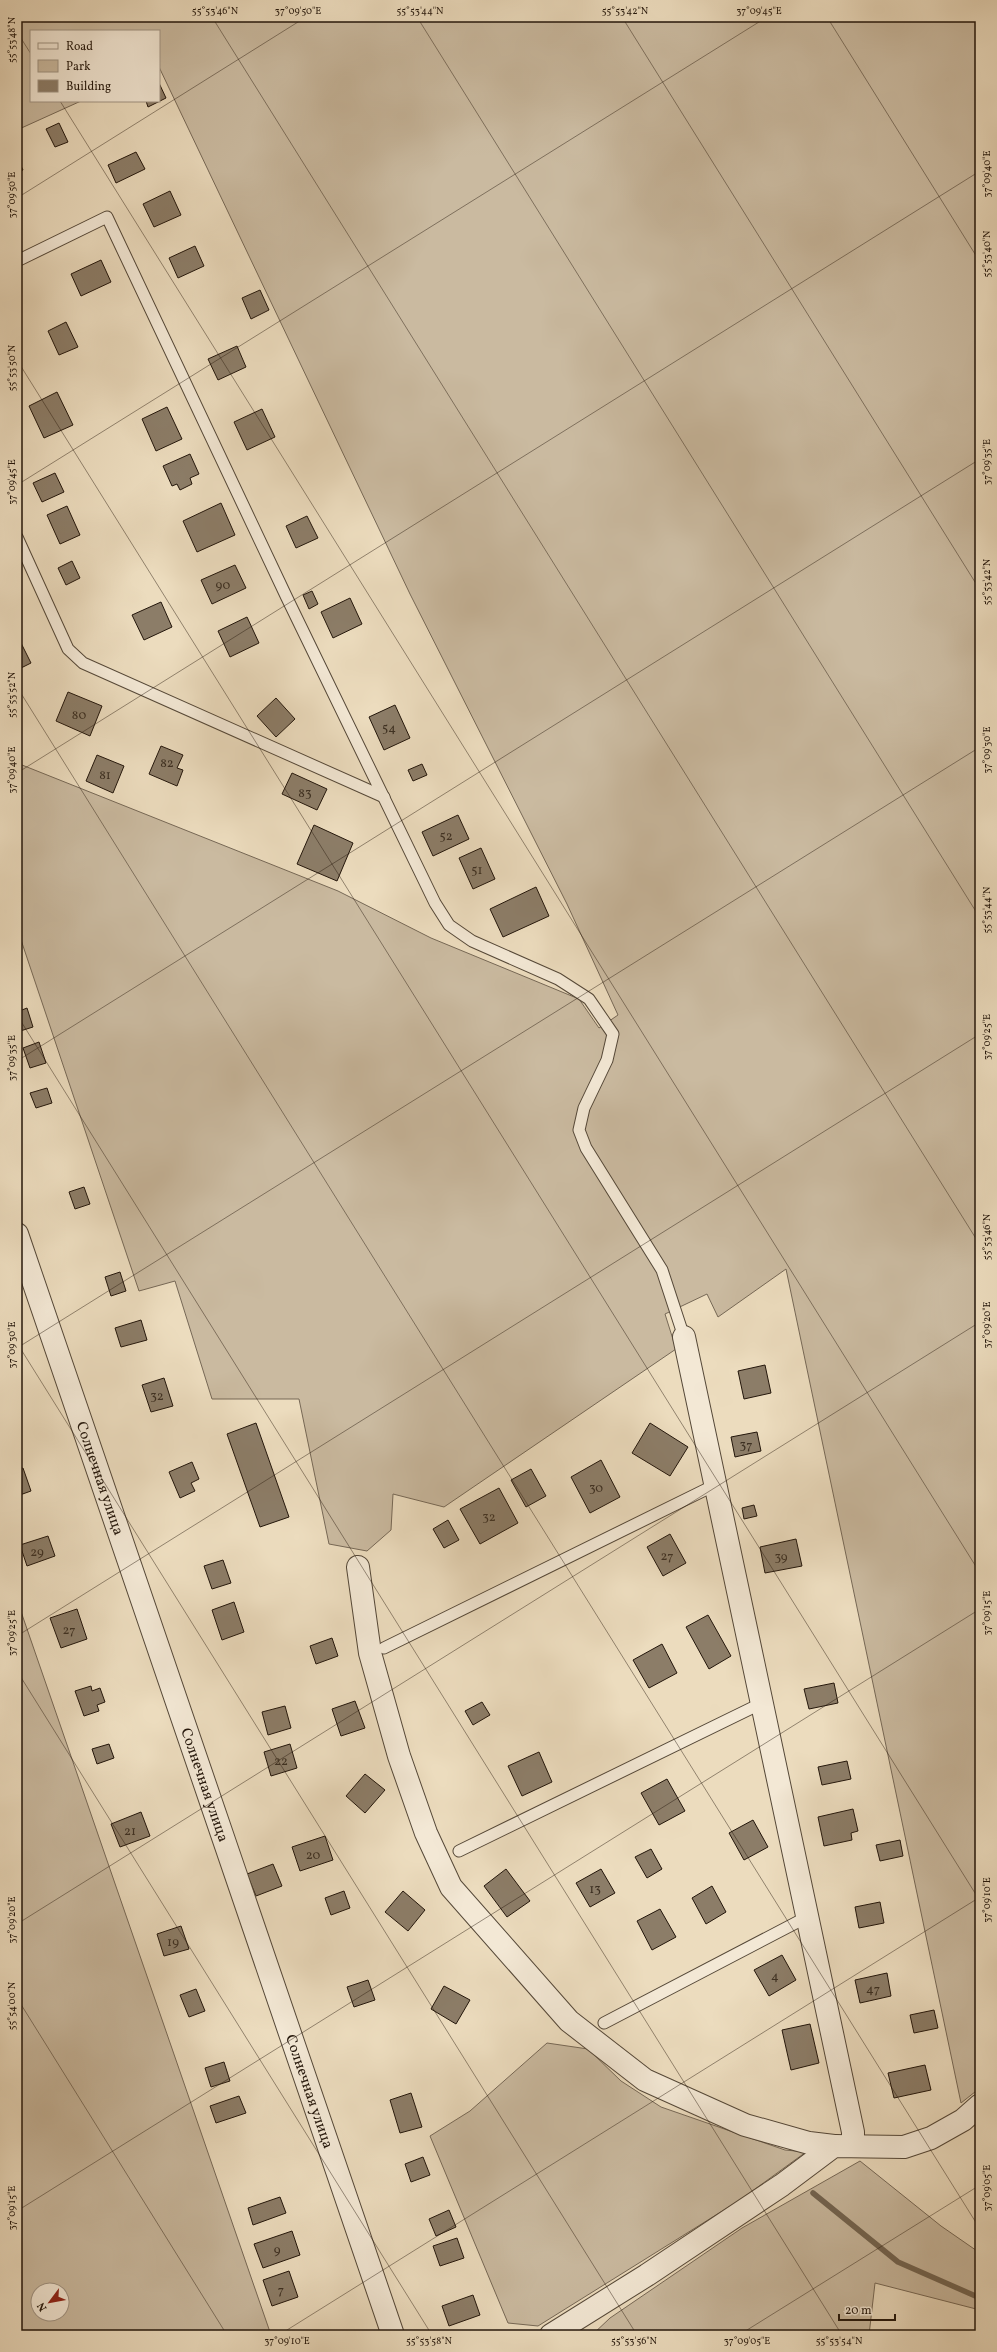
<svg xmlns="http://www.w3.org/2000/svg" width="997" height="2352" viewBox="0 0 997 2352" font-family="Vollkorn,serif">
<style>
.green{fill:#cabaa0;stroke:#766856;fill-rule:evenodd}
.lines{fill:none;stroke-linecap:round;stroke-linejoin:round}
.stream{stroke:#736552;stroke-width:5.5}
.building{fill:#8c7d68;stroke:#23160b}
.lane-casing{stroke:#554838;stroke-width:13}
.street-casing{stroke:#554838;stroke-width:24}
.lane{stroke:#f3e8d5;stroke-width:11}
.street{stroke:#f3e8d5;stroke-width:22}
.ticks{fill:none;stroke:#23160b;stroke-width:1;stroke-opacity:0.45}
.labels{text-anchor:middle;stroke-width:3;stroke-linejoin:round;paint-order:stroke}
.number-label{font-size:13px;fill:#3d3022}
.street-label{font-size:15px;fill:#23160b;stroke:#f3e8d5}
.neatline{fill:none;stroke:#23160b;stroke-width:1.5}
.ticks-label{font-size:10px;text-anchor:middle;fill:#23160b}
</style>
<rect width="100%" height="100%" fill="#ecdcbe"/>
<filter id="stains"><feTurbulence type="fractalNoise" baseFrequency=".005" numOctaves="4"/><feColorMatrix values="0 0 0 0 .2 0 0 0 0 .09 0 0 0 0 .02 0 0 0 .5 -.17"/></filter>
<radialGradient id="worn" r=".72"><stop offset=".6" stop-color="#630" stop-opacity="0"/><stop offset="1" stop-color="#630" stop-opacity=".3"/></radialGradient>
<!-- green -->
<g class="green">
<path d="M17 17H980V2088L961 2103 786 1269 718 1317 707 1294 665 1314 676 1349 444 1507 393 1494 391 1530 367 1551 329 1544 299 1399H212L175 1281 139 1291 17 928V763L338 891 431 938 579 999 599 1028 618 1015 567 904 410 594 159 67V31H31V101H81L17 130Z"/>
<path d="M17 1600 271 2335H17ZM38 2290H62V2314H38Z"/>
<path d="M547 2043 588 2049 621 2081 661 2107 785 2150 806 2152 740 2200 538 2326 508 2323 430 2136 470 2111Z"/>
<path d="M860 2161 941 2226 980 2253V2310L875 2283 869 2335H592L610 2318 742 2228Z"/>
</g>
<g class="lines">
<!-- stream -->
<path class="stream" d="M813 2193 898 2262 980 2298"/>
</g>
<!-- building -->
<g class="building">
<path d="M159 83 166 98 148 107 146 101H159Z"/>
<path d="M59 123 68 142 55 147 46 129Z"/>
<path d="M136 152 145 169 116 183 108 165Z"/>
<path d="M17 158 23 170 17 173Z"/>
<path d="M170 191 181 215 154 227 143 204Z"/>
<path d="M195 246 204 266 178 278 169 258Z"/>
<path d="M101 260 111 282 81 296 71 274Z"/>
<path d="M260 290 269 310 251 319 242 298Z"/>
<path d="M66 322 78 347 59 355 48 331Z"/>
<path d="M237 346 246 367 218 380 208 359Z"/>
<path d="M57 392 73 425 44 438 29 406Z"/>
<path d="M167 407 182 439 156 451 142 419Z"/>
<path d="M262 409 275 437 247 450 234 422Z"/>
<path d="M190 454 199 474 190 478 192 484 180 490 177 484 172 486 163 466Z"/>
<path d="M55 473 64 492 42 502 33 483Z"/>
<path d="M221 503 235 535 197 552 183 521Z"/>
<path d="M67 506 80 535 60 544 47 515Z"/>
<path d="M307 516 318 538 296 548 286 526Z"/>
<path d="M72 561 80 578 66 585 58 568Z"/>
<path d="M235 565 246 588 212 604 201 580Z"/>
<path d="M312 591 318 604 309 609 303 595Z"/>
<path d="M350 598 362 624 333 638 321 612Z"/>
<path d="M161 602 172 627 144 640 132 615Z"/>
<path d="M247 617 259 643 230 657 218 631Z"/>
<path d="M17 635 31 663 17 670Z"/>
<path d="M68 692 102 706 90 736 56 721Z"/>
<path d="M276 698 295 719 276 737 257 716Z"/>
<path d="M395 705 410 738 384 750 369 717Z"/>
<path d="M161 746 183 755 177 768 183 770 177 786 149 774Z"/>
<path d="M97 755 124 766 113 793 86 781Z"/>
<path d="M422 764 427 775 413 781 408 770Z"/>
<path d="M292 773 327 789 317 810 282 794Z"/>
<path d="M458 815 469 839 433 856 422 832Z"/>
<path d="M314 825 353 843 337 881 297 864Z"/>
<path d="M481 848 495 879 473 889 459 858Z"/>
<path d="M536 887 549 916 503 937 490 909Z"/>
<path d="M27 1008 33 1027 17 1032V1012Z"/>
<path d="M39 1042 46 1063 30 1068 23 1048Z"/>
<path d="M47 1088 52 1103 36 1108 30 1093Z"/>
<path d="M84 1187 90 1204 75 1209 69 1192Z"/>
<path d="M120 1272 126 1291 111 1296 105 1277Z"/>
<path d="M141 1320 147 1340 121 1347 115 1328Z"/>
<path d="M765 1365 771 1393 744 1399 738 1371Z"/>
<path d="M164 1378 173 1406 151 1412 142 1385Z"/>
<path d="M256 1423 289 1517 260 1527 227 1434Z"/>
<path d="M650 1423 688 1447 670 1476 632 1453Z"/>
<path d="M757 1432 761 1451 735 1457 731 1437Z"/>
<path d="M601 1460 620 1497 590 1513 571 1477Z"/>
<path d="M192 1462 199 1479 191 1483 195 1491 180 1498 169 1472Z"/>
<path d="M23 1468 31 1491 17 1496V1470Z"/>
<path d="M531 1469 546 1496 526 1507 511 1480Z"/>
<path d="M499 1488 518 1523 480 1544 460 1509Z"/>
<path d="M754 1505 757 1516 744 1519 742 1508Z"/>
<path d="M448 1520 459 1540 444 1548 433 1529Z"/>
<path d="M670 1534 686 1563 663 1576 647 1547Z"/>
<path d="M48 1536 55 1556 27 1566 20 1545Z"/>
<path d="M796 1539 802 1566 765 1573 760 1547Z"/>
<path d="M223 1560 231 1583 212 1589 204 1566Z"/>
<path d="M234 1602 244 1632 222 1640 212 1610Z"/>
<path d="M77 1609 87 1639 61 1648 50 1618Z"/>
<path d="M708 1615 731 1656 709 1669 686 1627Z"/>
<path d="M332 1638 338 1656 316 1664 310 1646Z"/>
<path d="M662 1644 677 1673 649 1688 633 1660Z"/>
<path d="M834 1683 838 1703 809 1709 804 1689Z"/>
<path d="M91 1686 92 1691 100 1688 105 1702 97 1705 99 1711 84 1716 75 1691Z"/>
<path d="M355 1701 365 1728 341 1736 332 1709Z"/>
<path d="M482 1702 490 1715 473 1725 465 1711Z"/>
<path d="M285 1706 291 1728 268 1735 262 1712Z"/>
<path d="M109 1744 114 1758 97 1764 92 1749Z"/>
<path d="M290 1744 297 1768 271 1776 264 1752Z"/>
<path d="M539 1752 552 1782 522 1796 508 1766Z"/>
<path d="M847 1761 851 1779 822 1785 818 1767Z"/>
<path d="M365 1774 385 1790 365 1813 346 1796Z"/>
<path d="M667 1779 685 1811 659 1825 641 1793Z"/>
<path d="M853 1809 858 1831 851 1833 852 1840 824 1846 818 1817Z"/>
<path d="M141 1812 150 1836 120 1847 111 1824Z"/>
<path d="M753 1820 768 1847 744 1860 729 1833Z"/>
<path d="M325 1836 333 1860 300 1871 292 1847Z"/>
<path d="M900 1840 903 1856 880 1861 876 1845Z"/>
<path d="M651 1849 662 1869 647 1878 635 1857Z"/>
<path d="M273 1864 282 1886 256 1896 247 1874Z"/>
<path d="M506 1869 530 1901 507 1917 484 1886Z"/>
<path d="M601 1869 615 1893 590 1907 576 1883Z"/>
<path d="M712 1886 726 1912 706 1924 692 1898Z"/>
<path d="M344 1891 350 1908 331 1915 325 1898Z"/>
<path d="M403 1891 425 1910 408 1931 385 1912Z"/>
<path d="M880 1902 884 1923 859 1928 855 1907Z"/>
<path d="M660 1909 676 1937 652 1950 637 1921Z"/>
<path d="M181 1926 189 1949 164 1956 157 1934Z"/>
<path d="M782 1955 796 1980 769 1996 754 1970Z"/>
<path d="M887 1973 891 1996 860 2003 855 1980Z"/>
<path d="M368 1980 375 2000 354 2007 347 1987Z"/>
<path d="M444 1986 470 2000 456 2024 431 2009Z"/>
<path d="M196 1989 205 2011 189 2017 180 1995Z"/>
<path d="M934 2010 938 2028 914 2033 910 2015Z"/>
<path d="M810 2024 819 2063 791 2070 782 2030Z"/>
<path d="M224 2062 230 2081 211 2087 205 2068Z"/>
<path d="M925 2065 931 2090 894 2098 888 2073Z"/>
<path d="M411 2093 422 2127 400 2133 390 2100Z"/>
<path d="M239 2096 246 2113 216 2123 210 2106Z"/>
<path d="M423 2157 430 2175 411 2182 405 2164Z"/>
<path d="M280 2197 286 2213 253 2225 248 2208Z"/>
<path d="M449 2210 456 2227 436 2236 429 2219Z"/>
<path d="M292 2231 300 2255 263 2268 254 2244Z"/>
<path d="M457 2238 464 2258 440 2266 433 2246Z"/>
<path d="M289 2271 298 2297 272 2306 263 2280Z"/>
<path d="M473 2295 480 2315 449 2326 442 2306Z"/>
</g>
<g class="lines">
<defs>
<g id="lane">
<path d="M17 261 107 217 287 598 435 903 449 925 472 941 558 979 589 999 613 1034 607 1060 584 1108 579 1130 586 1148 662 1270 684 1337"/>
<path d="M17 537 68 649 83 663 384 797"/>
<path d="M384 1648 715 1485"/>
<path d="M459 1851 762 1703"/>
<path d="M604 2023 807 1917"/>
</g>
<g id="street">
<path id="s1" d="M17 1234 393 2335"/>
<path d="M684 1337 853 2132V2146"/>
<path d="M358 1567 370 1653 399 1756 426 1833 451 1887 569 2021 645 2080 745 2125 809 2143 834 2146"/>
<path d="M551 2335 647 2275 782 2185 834 2146 904 2147 931 2138 963 2120 980 2105"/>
</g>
</defs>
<!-- lane casing -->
<use href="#lane" class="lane-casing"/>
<!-- street casing -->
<use href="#street" class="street-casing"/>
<!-- lane -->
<use href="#lane" class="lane"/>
<!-- street -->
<use href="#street" class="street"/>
</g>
<!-- ticks -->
<path class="ticks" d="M212 17 980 1245M417 17 980 918M622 17 980 590M827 17 980 262M17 32 31 54M60 101 980 1573M17 198 306 17M17 360 980 1901M17 485 767 17M17 687 980 2229M17 773 980 171M17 1015 842 2335M17 1061 980 459M17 1343 637 2335M17 1348 980 747M17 1636 980 1034M17 1671 432 2335M17 1924 980 1322M17 1998 227 2335M17 2211 980 1609M17 2326 23 2335M279 2335 980 1897M739 2335 980 2185"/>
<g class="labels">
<!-- number labels -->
<g class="number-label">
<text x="223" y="589">90</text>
<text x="79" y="719">80</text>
<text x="389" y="732">54</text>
<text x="167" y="767">82</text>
<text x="105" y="779">81</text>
<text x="305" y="797">83</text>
<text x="446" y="840">52</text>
<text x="477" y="874">51</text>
<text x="157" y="1400">32</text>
<text x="746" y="1449">37</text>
<text x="596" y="1492">30</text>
<text x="489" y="1521">32</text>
<text x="37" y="1556">29</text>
<text x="667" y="1560">27</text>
<text x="781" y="1561">39</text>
<text x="69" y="1634">27</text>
<text x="281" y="1765">22</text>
<text x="130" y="1835">21</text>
<text x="313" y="1859">20</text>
<text x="595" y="1893">13</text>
<text x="173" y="1946">19</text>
<text x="775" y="1980">4</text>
<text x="873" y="1993">47</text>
<text x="277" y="2254">9</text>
<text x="281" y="2294">7</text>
</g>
<!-- street labels -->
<g class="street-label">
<text dy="5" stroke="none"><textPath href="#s1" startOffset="258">Солнечная улица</textPath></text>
<text dy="5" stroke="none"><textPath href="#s1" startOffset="582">Солнечная улица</textPath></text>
<text dy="5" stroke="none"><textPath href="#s1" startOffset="906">Солнечная улица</textPath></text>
</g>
</g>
<!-- margin -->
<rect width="997" height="2352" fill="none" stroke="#ecdcbe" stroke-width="44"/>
<!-- legend -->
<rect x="30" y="30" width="130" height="72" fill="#f3e8d5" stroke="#a09484"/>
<rect x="38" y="43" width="20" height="6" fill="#f3e8d5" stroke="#a09484"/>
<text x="66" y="50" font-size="12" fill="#23160b">Road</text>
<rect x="38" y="60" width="20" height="12" fill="#cabaa0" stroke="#a09484"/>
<text x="66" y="70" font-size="12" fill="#23160b">Park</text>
<rect x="38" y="80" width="20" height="12" fill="#8c7d68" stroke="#a09484"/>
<text x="66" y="90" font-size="12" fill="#23160b">Building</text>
<!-- north arrow -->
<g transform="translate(50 2302) rotate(238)"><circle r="19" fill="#f3e8d5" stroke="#a09484"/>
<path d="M0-3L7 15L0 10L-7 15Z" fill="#8f2418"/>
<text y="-6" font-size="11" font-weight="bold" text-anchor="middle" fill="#23160b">N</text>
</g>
<!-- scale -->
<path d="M839 2314v6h56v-6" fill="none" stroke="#23160b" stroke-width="2"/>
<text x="845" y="2314" font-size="12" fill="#23160b" stroke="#f3e8d5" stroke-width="3" paint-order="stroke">20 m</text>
<rect x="22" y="22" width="953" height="2308" class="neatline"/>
<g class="ticks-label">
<text x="215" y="14">55°53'46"N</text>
<text x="298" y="14">37°09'50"E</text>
<text x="420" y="14">55°53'44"N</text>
<text x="625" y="14">55°53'42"N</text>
<text x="759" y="14">37°09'45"E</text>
<text transform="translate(11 40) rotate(-90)" y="4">55°53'48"N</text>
<text transform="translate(986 174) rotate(-90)" y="4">37°09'40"E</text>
<text transform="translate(11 195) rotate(-90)" y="4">37°09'50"E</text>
<text transform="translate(986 254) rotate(-90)" y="4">55°53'40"N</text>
<text transform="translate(11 368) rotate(-90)" y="4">55°53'50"N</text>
<text transform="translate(986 462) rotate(-90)" y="4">37°09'35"E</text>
<text transform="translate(11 482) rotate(-90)" y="4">37°09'45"E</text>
<text transform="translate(986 582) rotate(-90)" y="4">55°53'42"N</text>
<text transform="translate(11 695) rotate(-90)" y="4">55°53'52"N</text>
<text transform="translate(986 750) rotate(-90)" y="4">37°09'30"E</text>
<text transform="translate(11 770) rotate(-90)" y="4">37°09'40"E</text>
<text transform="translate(986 910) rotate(-90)" y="4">55°53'44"N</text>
<text transform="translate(986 1037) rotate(-90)" y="4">37°09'25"E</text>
<text transform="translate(11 1058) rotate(-90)" y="4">37°09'35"E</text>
<text transform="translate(986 1237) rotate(-90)" y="4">55°53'46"N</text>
<text transform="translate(986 1325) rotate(-90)" y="4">37°09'20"E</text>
<text transform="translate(11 1345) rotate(-90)" y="4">37°09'30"E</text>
<text transform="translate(986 1613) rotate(-90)" y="4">37°09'15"E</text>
<text transform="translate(11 1633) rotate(-90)" y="4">37°09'25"E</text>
<text transform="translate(986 1900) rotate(-90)" y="4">37°09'10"E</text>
<text transform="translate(11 1920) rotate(-90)" y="4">37°09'20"E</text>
<text transform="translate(11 2006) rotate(-90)" y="4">55°54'00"N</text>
<text transform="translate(986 2188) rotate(-90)" y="4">37°09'05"E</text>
<text transform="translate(11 2208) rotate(-90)" y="4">37°09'15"E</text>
<text x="287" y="2344">37°09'10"E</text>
<text x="429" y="2344">55°53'58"N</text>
<text x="634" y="2344">55°53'56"N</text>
<text x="747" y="2344">37°09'05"E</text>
<text x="839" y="2344">55°53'54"N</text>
</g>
<rect width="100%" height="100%" filter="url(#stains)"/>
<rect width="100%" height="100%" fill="url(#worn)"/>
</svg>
